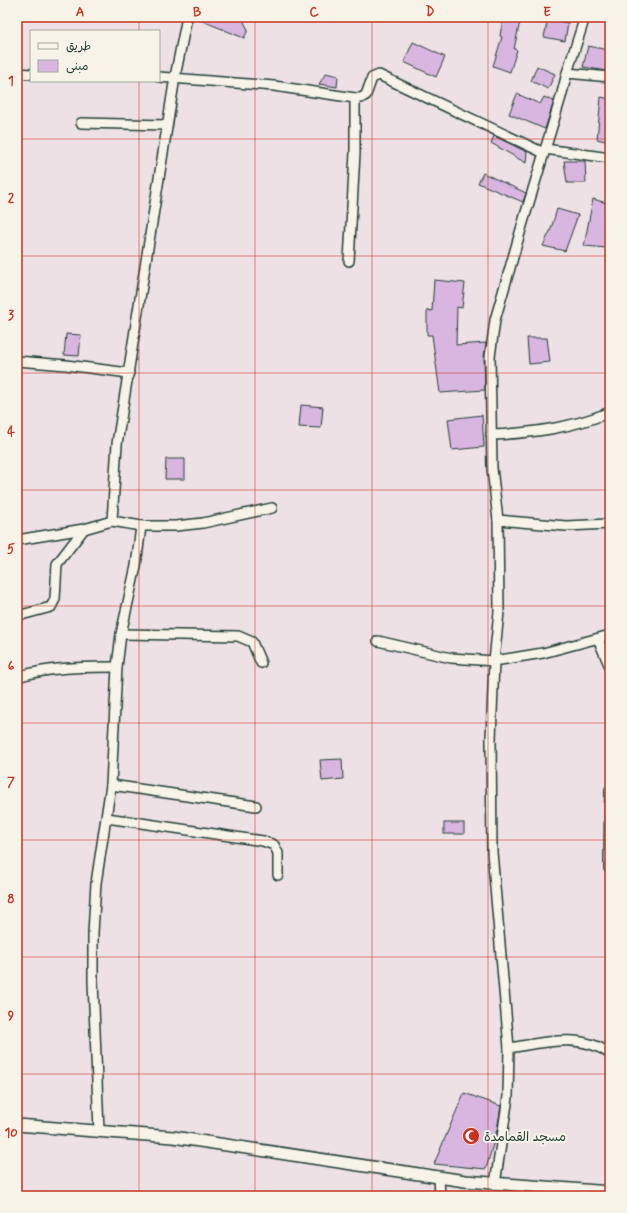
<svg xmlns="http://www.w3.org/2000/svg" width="627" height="1213" viewBox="0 0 627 1213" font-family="Mynerve,'Playpen Sans Arabic',sans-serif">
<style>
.building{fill:#d9b6e0;stroke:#1f3d34}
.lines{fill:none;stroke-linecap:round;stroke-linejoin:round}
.minor-casing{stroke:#1f3d34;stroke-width:12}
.tertiary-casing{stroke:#1f3d34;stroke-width:14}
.minor{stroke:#f7f3e8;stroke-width:9}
.tertiary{stroke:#f7f3e8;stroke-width:11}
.grid{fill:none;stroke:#c8321e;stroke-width:1;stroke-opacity:0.55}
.labels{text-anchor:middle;stroke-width:4;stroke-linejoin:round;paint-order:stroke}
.poi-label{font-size:13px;fill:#1f3d34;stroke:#f7f3e8;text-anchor:start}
.neatline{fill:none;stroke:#c8321e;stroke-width:1.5}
.grid-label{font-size:13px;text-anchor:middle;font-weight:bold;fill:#c8321e}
</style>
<rect width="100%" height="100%" fill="#eee1e6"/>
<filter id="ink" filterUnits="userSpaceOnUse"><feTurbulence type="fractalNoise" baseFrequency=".025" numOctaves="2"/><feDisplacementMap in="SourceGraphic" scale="8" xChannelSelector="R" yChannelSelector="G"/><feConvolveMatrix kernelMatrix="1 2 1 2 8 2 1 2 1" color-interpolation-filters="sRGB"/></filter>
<g filter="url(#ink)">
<!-- building -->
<g class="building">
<path d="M193 17H246L244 22 248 30 244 38Z"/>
<path d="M503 17H521L514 49 517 50 510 72 493 66 502 37 500 36Z"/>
<path d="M548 19 568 23 565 41 544 37Z"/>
<path d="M413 42 445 57 436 77 404 62Z"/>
<path d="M588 46 609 50 607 71 583 67Z"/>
<path d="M537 66 555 74 548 89 531 81Z"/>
<path d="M326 73 338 76 337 87 319 84Z"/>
<path d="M517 94 540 104 544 97 554 101 545 129 509 114Z"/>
<path d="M601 97 610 99V142L597 139Z"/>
<path d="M494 136 527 152 526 163 491 143Z"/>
<path d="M564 161H585L586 183H567Z"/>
<path d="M483 173 526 193 523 202 478 183Z"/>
<path d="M593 199 610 204 607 248 584 246Z"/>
<path d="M557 209 578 215 565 251 543 246 551 229Z"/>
<path d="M434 280 465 283 462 308 457 307 456 345 486 343 484 357 485 390 440 393 432 335H427V310L432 311Z"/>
<path d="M66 334 81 335 79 356 64 355Z"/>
<path d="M527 338H547L550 362 529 364Z"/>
<path d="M301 405 323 407 321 428 299 427Z"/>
<path d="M482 415 484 447 452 450 448 419Z"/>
<path d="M166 459H185V479H165Z"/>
<path d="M342 759 343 779 322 781 320 760Z"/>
<rect x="444" y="823" width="20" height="11"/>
<path d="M464 1093 501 1106 497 1130 486 1169 434 1164Z"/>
</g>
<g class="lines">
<defs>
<g id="minor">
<path d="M17 73 31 74"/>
<path d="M567 73 610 77"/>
<path d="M159 77 274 86 355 98V153L349 261"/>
<path d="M355 98H361L366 95 372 78 379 75 544 153"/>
<path d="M81 123 167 125"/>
<path d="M545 149 610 158"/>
<path d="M17 361 66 365 129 373"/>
<path d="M491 435C532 433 572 428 610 412"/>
<path d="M498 520 566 526 610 524"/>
<path d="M141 526H176L203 523 272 508"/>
<path d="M17 540 84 529 112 521"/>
<path d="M25 614 51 607 55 599 57 564 84 529"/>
<path d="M121 634 238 636 252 642 261 663"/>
<path d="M598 639 610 667"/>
<path d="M378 641 451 658 494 661 543 653 610 635"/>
<path d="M17 677C49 667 84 667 117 667"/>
<path d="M111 785 256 806"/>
<path d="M107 818 263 841 274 845 278 853V875"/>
<path d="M609 868 610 790"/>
<path d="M509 1048C541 1043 581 1032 610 1054"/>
<path d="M99 1131 93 981V933L96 883 111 785 117 667 121 634 136 566 141 526 112 521 117 444 175 77 187 17"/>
<path d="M439 1178 440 1196"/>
<path d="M495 1184 508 1097 509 1048 492 852 491 739 494 661 499 612 498 520 492 468 490 357 495 320 524 219 561 97 567 73 585 17"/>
</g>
<path id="tertiary" d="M17 1125 173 1137 465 1181 610 1192"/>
</defs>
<!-- minor casing -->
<use href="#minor" class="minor-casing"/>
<!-- tertiary casing -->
<use href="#tertiary" class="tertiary-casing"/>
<!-- minor -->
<use href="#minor" class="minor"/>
<!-- tertiary -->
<use href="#tertiary" class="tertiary"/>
</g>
</g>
<!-- grid -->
<path class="grid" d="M139 17V31M255 17V1196M372 17V1196M488 17V1196M139 81V1196M17 139H610M17 256H610M17 373H610M17 490H610M17 606H610M17 723H610M17 840H610M17 957H610M17 1074H610"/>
<!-- icons -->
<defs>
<symbol id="mosque-disc" viewBox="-11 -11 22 22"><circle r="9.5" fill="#c8321e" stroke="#f7f3e8"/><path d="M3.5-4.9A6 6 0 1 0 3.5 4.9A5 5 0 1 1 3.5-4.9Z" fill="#fff"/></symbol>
</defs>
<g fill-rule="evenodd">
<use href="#mosque-disc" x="461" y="1126" width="20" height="20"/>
</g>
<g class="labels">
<!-- poi labels -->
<g class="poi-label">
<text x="484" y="1141">مسجد القمامدة</text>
</g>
</g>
<!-- margin -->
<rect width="627" height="1213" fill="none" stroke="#f7f3e8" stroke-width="44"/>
<!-- legend -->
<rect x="30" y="30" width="130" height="52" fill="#f7f3e8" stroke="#a1aaa0"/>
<rect x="38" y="43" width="20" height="6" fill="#f7f3e8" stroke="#a1aaa0"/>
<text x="66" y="50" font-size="12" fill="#1f3d34">طريق</text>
<rect x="38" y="60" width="20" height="12" fill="#d9b6e0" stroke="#a1aaa0"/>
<text x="66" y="70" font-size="12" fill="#1f3d34">مبنى</text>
<rect x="22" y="22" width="583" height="1169" class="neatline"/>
<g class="grid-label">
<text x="80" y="16">A</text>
<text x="197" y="16">B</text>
<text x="314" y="16">C</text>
<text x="430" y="16">D</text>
<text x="547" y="16">E</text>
<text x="11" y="85">1</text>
<text x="11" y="202">2</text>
<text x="11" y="319">3</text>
<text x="11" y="436">4</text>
<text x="11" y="553">5</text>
<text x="11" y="670">6</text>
<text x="11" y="786">7</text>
<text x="11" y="903">8</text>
<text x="11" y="1020">9</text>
<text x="11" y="1137">10</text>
</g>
</svg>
